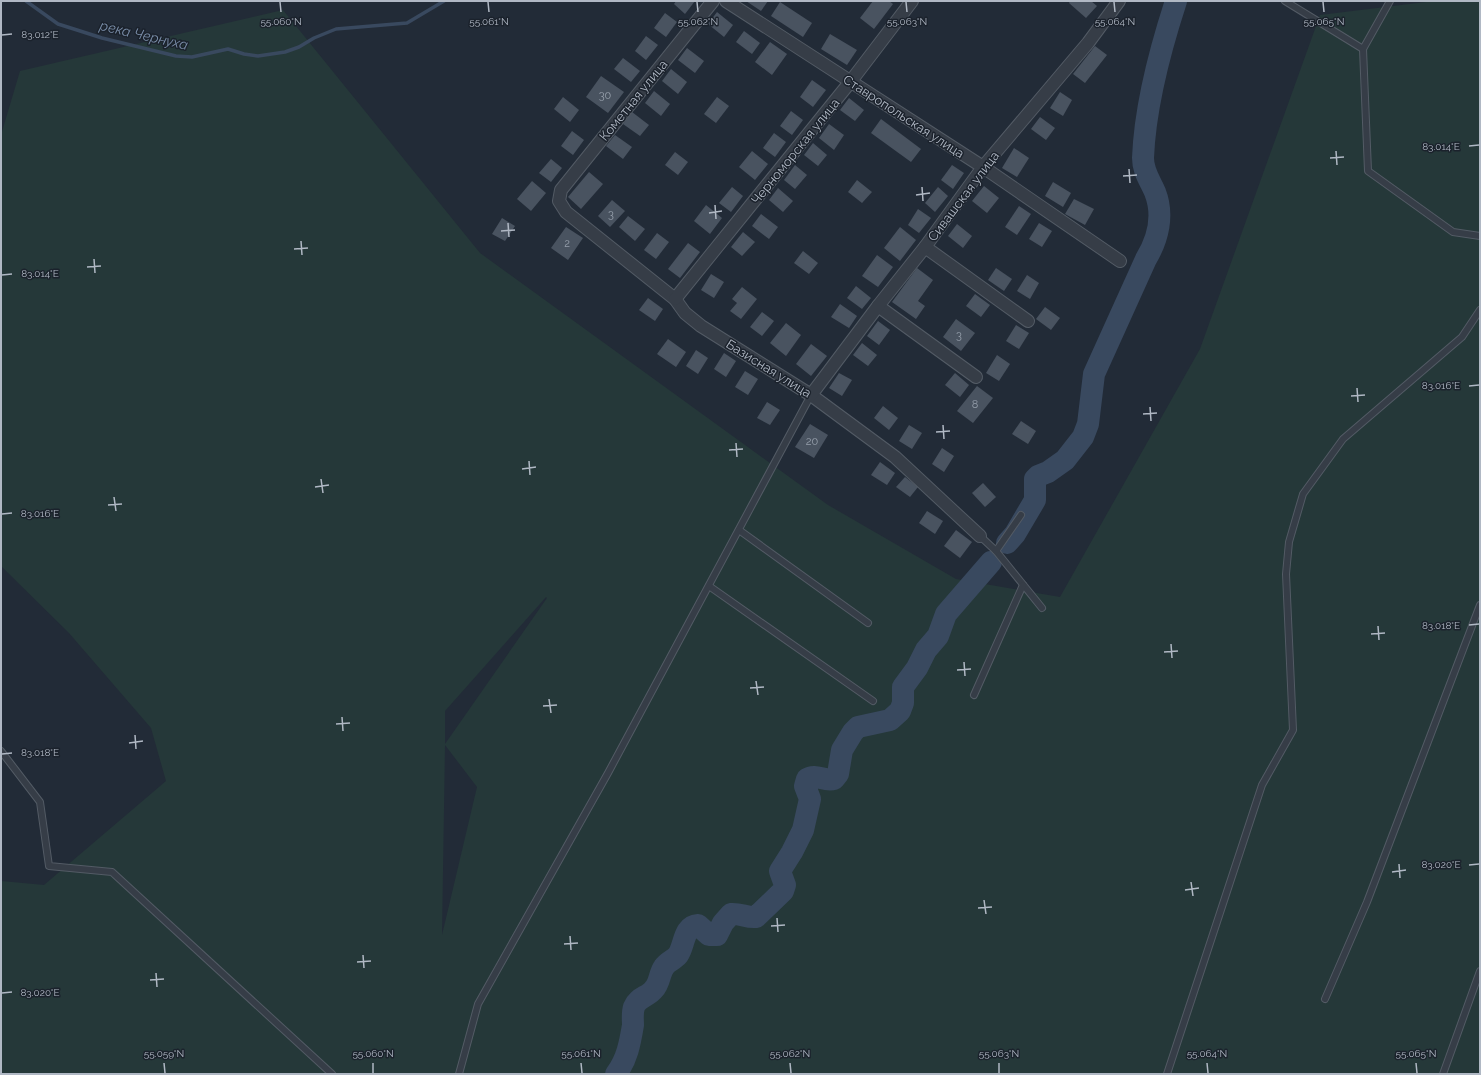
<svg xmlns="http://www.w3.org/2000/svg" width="1481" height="1075" viewBox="0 0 1481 1075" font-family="Raleway,sans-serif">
	<rect width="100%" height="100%" fill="#222b37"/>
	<path fill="#253839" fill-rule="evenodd" d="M1434,1H1480V1074H1V881L44,885L166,781L151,728L69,633L1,566V135L20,71L283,10L480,253L828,505L956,579L1060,597L1200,349L1320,15ZM546,597L547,598L445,744V711ZM445,745L477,787L442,935Z"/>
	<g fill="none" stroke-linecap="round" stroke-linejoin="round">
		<polyline stroke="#39495f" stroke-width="3.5" points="26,1 58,24 77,30 102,38 176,56 192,57 228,49 244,54 258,56 285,52 299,47 314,38 336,29 407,23 444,1"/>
		<g stroke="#39495f" stroke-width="22">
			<path d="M1007,543L1015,534L1035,500V479L1038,476L1048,472L1065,460L1083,437L1088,424L1094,374L1146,259C1158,239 1164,215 1155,192C1150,180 1143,172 1143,158C1145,106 1160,50 1176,1"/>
			<path d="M616,1074C627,1060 630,1043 633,1025C633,1020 632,1013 634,1007C638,997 648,997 654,989C660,983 659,974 664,967C667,962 674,960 678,955C685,945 683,926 698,925L709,935H717L723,923L731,914C740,913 747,918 756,917L783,891L785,885L781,874L780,871L792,852L803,830L810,799L805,786L807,779C816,773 824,782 834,779L838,774L842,750L853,732L858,727L890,720L900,711L903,703V687L917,668L926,650L938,636L946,614L991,562"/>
		</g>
	</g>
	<g fill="#495360">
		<polygon points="676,1 695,1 685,14 674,4"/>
		<polygon points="746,1 768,1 761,11"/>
		<polygon points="873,1 889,1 893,4 874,29 860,18"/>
		<polygon points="1070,1 1091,1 1097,6 1086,18 1069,3"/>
		<polygon points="780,2 812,23 803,37 771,16"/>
		<polygon points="717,12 733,25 724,37 708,24"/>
		<polygon points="665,13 677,22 666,37 654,28"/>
		<polygon points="744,31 760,43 752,54 736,42"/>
		<polygon points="830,34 857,50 847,65 821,49"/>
		<polygon points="646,36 658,45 646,60 635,51"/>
		<polygon points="770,42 787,54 772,75 755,62"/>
		<polygon points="1095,46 1107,55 1085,83 1073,74"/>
		<polygon points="687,48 704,61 695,73 678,60"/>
		<polygon points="623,58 640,71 631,82 614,69"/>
		<polygon points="671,69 687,82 678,94 662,81"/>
		<polygon points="601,76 624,92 608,113 586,97"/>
		<polygon points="812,80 826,90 813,107 800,97"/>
		<polygon points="654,91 670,104 661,116 645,103"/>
		<polygon points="1060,92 1072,100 1063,116 1050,108"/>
		<polygon points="563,97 579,110 570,122 554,109"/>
		<polygon points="717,97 729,106 716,123 704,114"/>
		<polygon points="849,98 864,110 855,121 840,110"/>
		<polygon points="791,111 803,120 792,135 780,126"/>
		<polygon points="632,112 649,125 640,136 623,124"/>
		<polygon points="1040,117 1055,128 1046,140 1031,129"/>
		<polygon points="881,119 921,149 911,162 871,133"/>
		<polygon points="829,124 844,135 834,150 819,138"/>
		<polygon points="572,131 584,140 573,155 561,146"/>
		<polygon points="774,133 786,142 775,157 763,148"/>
		<polygon points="615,135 632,147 623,159 606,146"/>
		<polygon points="813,143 827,155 818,166 804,155"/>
		<polygon points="1014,148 1029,158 1017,177 1002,168"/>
		<polygon points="752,151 768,164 755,180 739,167"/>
		<polygon points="675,152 688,162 678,175 665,165"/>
		<polygon points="551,159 562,168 551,182 539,173"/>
		<polygon points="795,165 807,175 795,189 784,180"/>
		<polygon points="952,165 964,173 953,189 941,180"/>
		<polygon points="589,172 603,184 581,209 568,197"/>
		<polygon points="857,180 872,192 862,203 848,192"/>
		<polygon points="532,181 546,193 531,211 517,199"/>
		<polygon points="1053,182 1071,193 1063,207 1045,196"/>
		<polygon points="984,186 999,198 987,213 972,201"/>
		<polygon points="732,187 743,196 731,212 719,203"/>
		<polygon points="938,187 948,196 935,212 925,203"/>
		<polygon points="778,188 793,201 783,212 769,200"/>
		<polygon points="1074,199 1094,209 1085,225 1065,214"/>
		<polygon points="612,200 625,211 610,227 598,216"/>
		<polygon points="706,205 722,218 710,234 694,221"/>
		<polygon points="1019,206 1031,214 1017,235 1005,227"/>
		<polygon points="918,209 931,218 919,233 908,225"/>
		<polygon points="761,214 778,227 769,239 752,226"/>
		<polygon points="628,216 645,229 635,241 619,227"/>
		<polygon points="502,218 515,226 505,241 492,234"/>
		<polygon points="1039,223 1052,231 1042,247 1029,239"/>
		<polygon points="957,224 972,236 963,248 948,236"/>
		<polygon points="566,227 583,238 568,260 551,248"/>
		<polygon points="900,227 916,240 900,261 884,248"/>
		<polygon points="743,232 755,242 742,256 731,247"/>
		<polygon points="657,233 669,242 656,259 644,250"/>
		<polygon points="688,243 700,252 680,278 668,269"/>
		<polygon points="803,251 818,263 809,274 794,263"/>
		<polygon points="877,255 893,267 878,287 862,276"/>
		<polygon points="917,268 933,280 918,301 925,306 916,319 892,302"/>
		<polygon points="996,268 1012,279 1004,291 988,280"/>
		<polygon points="711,274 724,282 714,298 701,290"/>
		<polygon points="1027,275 1039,283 1030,299 1017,291"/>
		<polygon points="856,286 871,298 862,309 847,298"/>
		<polygon points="742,287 757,299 741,319 730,311 737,303 732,299"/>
		<polygon points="975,294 990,305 981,317 966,306"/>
		<polygon points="648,298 663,309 655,321 639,310"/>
		<polygon points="840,304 857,316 849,328 831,317"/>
		<polygon points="1045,307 1060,318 1051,330 1036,319"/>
		<polygon points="762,312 774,321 762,336 750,327"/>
		<polygon points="956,319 975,333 961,351 943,337"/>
		<polygon points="878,321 890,330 879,345 867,336"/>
		<polygon points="786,323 801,335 786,356 770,343"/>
		<polygon points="1016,325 1029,333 1019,349 1006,341"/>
		<polygon points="668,339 686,352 676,367 657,354"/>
		<polygon points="862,343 877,355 868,366 853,355"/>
		<polygon points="811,344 827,356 811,376 796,364"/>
		<polygon points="696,350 708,358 698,374 686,366"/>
		<polygon points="724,353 736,361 726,377 714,369"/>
		<polygon points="997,355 1010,364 999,381 986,373"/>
		<polygon points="745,371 758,379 748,395 735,387"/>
		<polygon points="839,373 852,380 842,396 829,388"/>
		<polygon points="955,373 969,385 960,397 945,385"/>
		<polygon points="977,386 993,398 973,423 957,411"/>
		<polygon points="767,402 780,410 770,425 757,418"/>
		<polygon points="883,406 898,418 889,430 874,418"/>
		<polygon points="1021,421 1036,431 1028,444 1012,434"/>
		<polygon points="810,424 828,435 814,458 795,447"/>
		<polygon points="909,425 922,433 912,449 899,441"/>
		<polygon points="942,448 954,456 944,472 932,464"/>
		<polygon points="880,462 895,473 887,485 871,475"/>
		<polygon points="905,477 918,487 910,497 896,487"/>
		<polygon points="983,483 996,497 985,507 972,493"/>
		<polygon points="927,511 943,521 935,534 919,523"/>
		<polygon points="956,530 972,542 960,558 944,546"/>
	</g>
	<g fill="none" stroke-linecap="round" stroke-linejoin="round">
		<defs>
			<g id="service">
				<polyline points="1285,1 1363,49"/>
				<polyline points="1390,1 1363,49 1368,171 1453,232 1480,236"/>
				<polyline points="739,530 868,623"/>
				<polyline points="980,536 996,551 1042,608"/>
				<polyline points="996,551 1021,515"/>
				<polyline points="709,586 873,701"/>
				<polyline points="974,695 1023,585"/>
				<polyline points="1,751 40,802 49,866 112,872 332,1074"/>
				<polyline points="1325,999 1367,902 1480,605"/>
				<polyline points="459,1074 478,1004 608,773 811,395"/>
				<polyline points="1167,1074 1262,785 1293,730 1286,574 1289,542 1303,494 1343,439 1462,337 1480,310"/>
				<polyline points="1443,1074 1480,971"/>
			</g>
			<g id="minor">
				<polyline points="713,1 561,190 559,201 566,212 675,299 685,313 701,326 811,395 895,457 980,536"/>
				<polyline points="726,1 983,167 1120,261"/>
				<polyline points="925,247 1028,321"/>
				<polyline points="675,299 851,81 912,1"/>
				<polyline points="878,306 976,377"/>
				<polyline points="811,395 878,306 925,247 983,167 1088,43 1119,1"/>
			</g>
		</defs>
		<use href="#service" stroke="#535b65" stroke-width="8"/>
		<use href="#minor" stroke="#535b65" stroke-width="14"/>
		<use href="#service" stroke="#363d47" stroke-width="6"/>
		<use href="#minor" stroke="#363d47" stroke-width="12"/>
	</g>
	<path fill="none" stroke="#b0b8c4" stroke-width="1.5" d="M280,2L281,12M488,2L489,12M697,2L698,12M906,2L907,12M1114,2L1115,12M1323,2L1324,12M2,35L12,34M1469,146L1479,145M1336,151L1337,165M1330,158L1344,157M1129,169L1130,183M1123,176L1137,175M922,187L923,201M916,195L930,193M715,205L716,219M709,213L722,211M508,223L509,237M501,231L515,230M301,241L302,255M294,249L308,248M94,259L95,273M87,267L101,266M2,275L12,274M1469,386L1479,385M1357,388L1358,402M1351,396L1365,395M1150,407L1151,421M1143,414L1157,413M943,425L944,439M936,432L950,431M736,443L737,457M729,450L743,449M529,461L530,475M522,469L536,467M321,479L323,493M315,487L329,485M114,497L116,511M108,505L122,504M2,514L12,513M1469,625L1479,624M1378,626L1379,640M1371,634L1385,633M1171,644L1172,658M1164,652L1178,651M964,662L965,676M957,670L971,669M756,681L758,695M750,688L764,687M549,699L551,713M543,706L557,705M342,717L343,731M336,724L350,723M135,735L136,749M129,743L143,741M2,754L12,753M1399,864L1400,878M1469,865L1479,864M1392,872L1406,870M1191,882L1193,896M1185,890L1199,888M984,900L986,914M978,908L992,907M777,918L778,932M771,926L785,925M570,936L571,950M564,944L578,943M363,955L364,968M357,962L371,961M156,973L157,987M150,980L164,979M2,993L12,992M164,1063L165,1073M373,1063V1073M581,1063L582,1073M790,1063L791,1073M999,1063V1073M1207,1063L1208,1073M1416,1063L1417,1073"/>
	<g text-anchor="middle" stroke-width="3" stroke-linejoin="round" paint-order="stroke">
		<g font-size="11" fill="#969fab">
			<text x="605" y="99">30</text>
			<text x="611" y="218">3</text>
			<text x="567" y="247">2</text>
			<text x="959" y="339">3</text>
			<text x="975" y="408">8</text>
			<text x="812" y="445">20</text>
		</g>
		<g font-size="13" fill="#b0b8c4" stroke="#1b222c">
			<text transform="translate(633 100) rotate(-51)" y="5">Кометная улица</text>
			<text transform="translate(904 116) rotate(33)" y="5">Ставропольская улица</text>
			<text transform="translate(795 151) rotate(-51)" y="5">Черноморская улица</text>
			<text transform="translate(963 196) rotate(-53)" y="5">Сивашская улица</text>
			<text transform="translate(769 368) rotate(32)" y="5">Базисная улица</text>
		</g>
		<g font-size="14" font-style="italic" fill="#7b8faa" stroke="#1b222c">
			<text transform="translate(144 35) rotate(13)" y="5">река Чернуха</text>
		</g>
	</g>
	<g font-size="10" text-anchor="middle" fill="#b0b8c4" stroke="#1b222c" stroke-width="3" stroke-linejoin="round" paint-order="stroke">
		<text x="281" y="25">55.060°N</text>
		<text x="489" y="25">55.061°N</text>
		<text x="698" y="25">55.062°N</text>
		<text x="907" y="25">55.063°N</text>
		<text x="1115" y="25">55.064°N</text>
		<text x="1324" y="25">55.065°N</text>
		<text x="40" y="38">83.012°E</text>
		<text x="1441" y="150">83.014°E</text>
		<text x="40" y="277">83.014°E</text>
		<text x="1441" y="389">83.016°E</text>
		<text x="40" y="517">83.016°E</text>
		<text x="1441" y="629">83.018°E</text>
		<text x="40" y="756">83.018°E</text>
		<text x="1441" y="868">83.020°E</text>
		<text x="40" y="996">83.020°E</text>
		<text x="164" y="1057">55.059°N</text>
		<text x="373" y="1057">55.060°N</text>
		<text x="581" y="1057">55.061°N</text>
		<text x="790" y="1057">55.062°N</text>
		<text x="999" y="1057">55.063°N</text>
		<text x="1207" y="1057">55.064°N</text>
		<text x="1416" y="1057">55.065°N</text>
	</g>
	<rect width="1481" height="1075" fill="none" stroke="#b0b8c4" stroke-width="4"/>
</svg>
